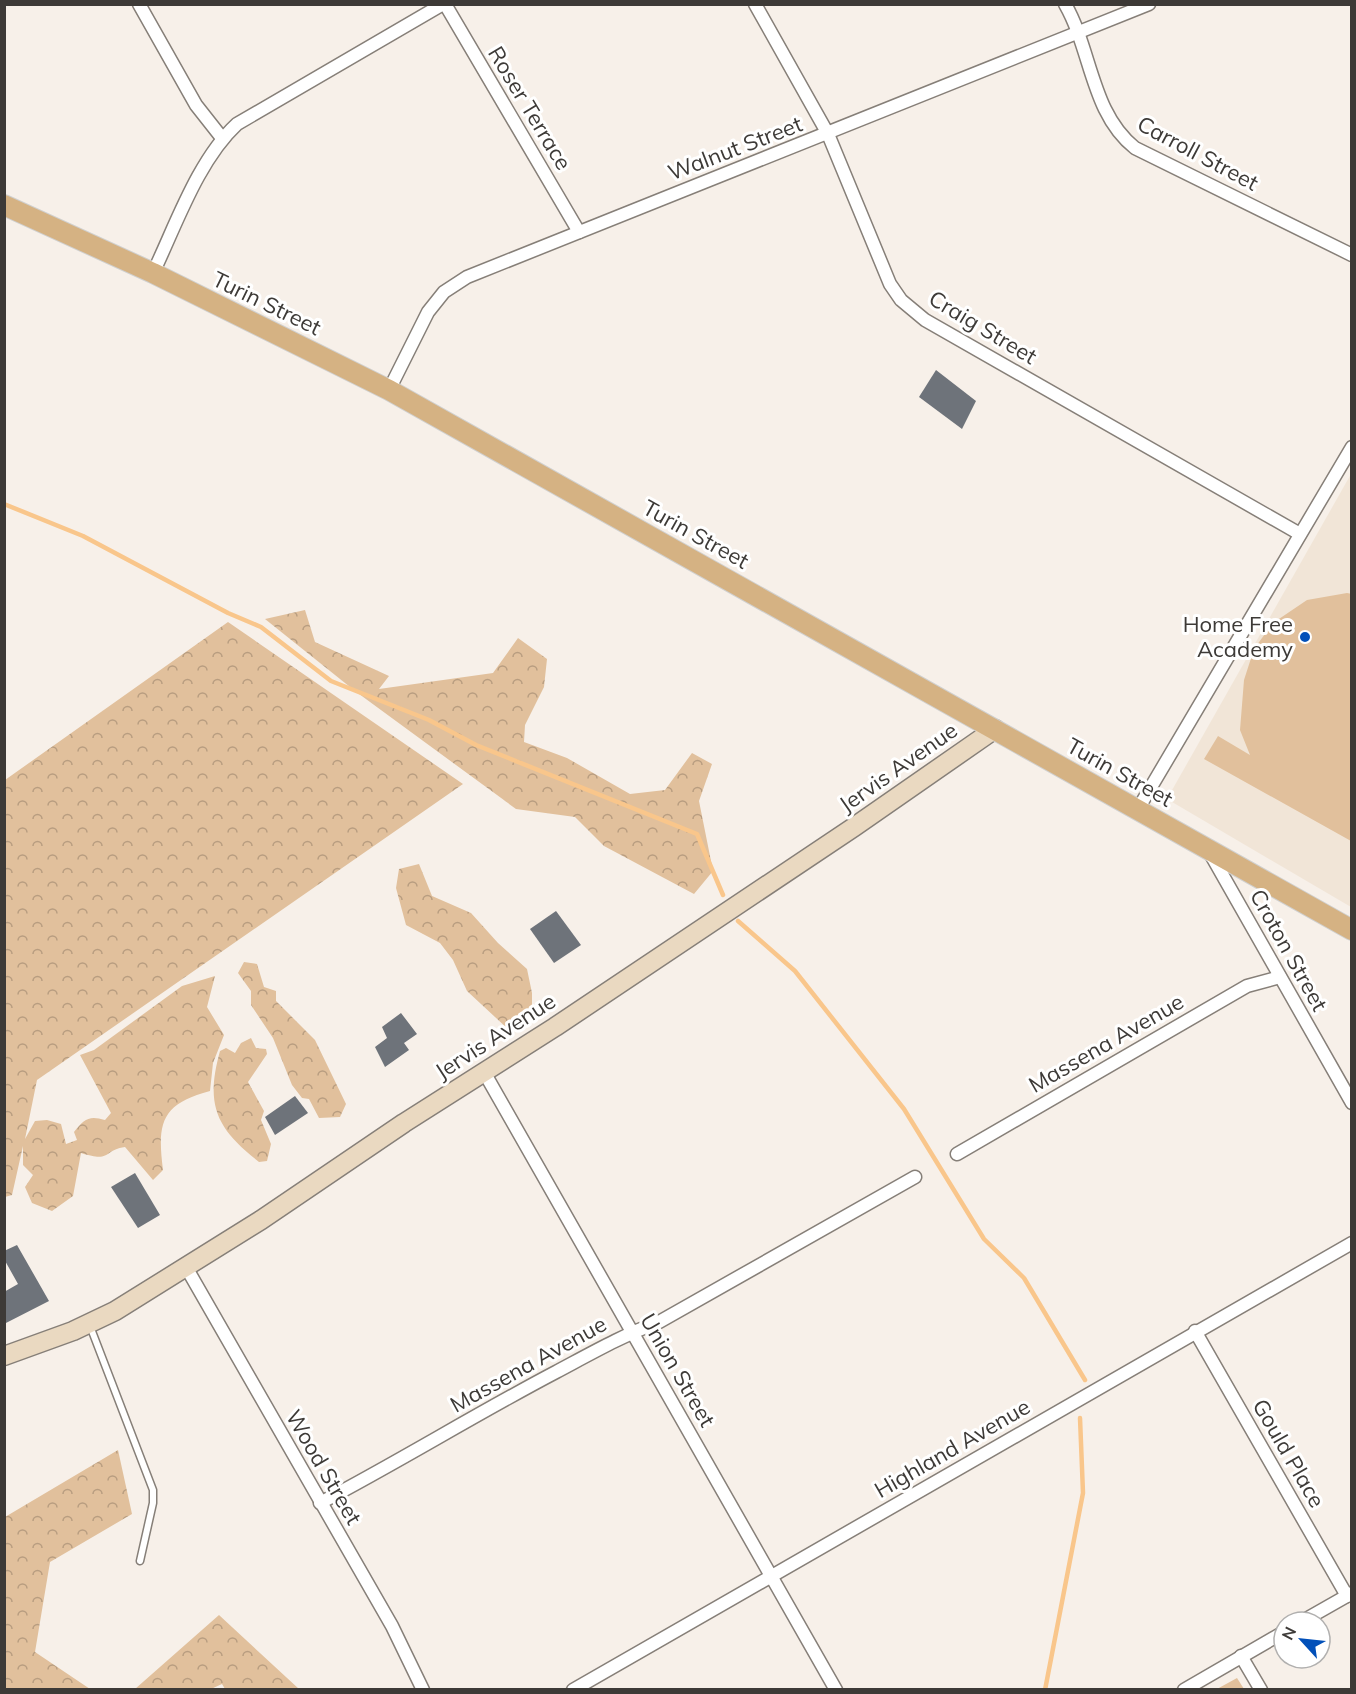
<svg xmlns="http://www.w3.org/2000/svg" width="1356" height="1694" viewBox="0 0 1356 1694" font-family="Mulish,sans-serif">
	<defs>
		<pattern id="forest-crowns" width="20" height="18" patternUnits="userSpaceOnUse" patternTransform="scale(1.5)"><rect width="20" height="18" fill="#e1c09c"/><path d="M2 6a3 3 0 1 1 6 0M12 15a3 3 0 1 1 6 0" fill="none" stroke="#b89d80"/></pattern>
	</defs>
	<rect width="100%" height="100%" fill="#f7f0e9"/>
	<polygon fill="#f1e5d7" points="1351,474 1351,907 1167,799"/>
	<g fill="url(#forest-crowns)">
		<polygon points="305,610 315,642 389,676 379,689 493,673 518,638 547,659 544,687 525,725 524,742 567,758 630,794 665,790 692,753 712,764 699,801 713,871 694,894 604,846 575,817 516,809 355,691 265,619"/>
		<path d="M228,622L463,784L37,1080L25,1139L35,1121L47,1120L61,1124L66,1144L77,1140L74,1132C84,1119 89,1115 105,1120L111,1113L80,1055L94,1050L182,986L215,976L207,1007L224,1035L213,1063L210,1091C161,1104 157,1123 163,1170L153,1180L125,1147C103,1150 112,1163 81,1153L73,1196L52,1211L32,1203L25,1187L33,1175L23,1165V1146L12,1195L5,1197V780Z"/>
		<polygon points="419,864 432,896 471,913 498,943 527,969 532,993 532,1017 509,1030 467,991 453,960 440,943 406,925 396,888 399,869"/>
		<polygon points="244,962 257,964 264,987 276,991 276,1001 315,1040 346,1104 340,1117 319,1118 309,1099 302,1098 292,1085 273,1038 251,1005 251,991 238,973"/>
		<path d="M251,1038L256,1048L266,1049L267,1054L248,1082L264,1111L261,1120L271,1144L267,1161L259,1162C216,1128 205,1105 220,1051L226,1048L235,1053L241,1043Z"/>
		<polygon points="118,1450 132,1514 50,1562 35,1652 90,1689 5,1689 5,1517"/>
		<polygon points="219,1615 299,1689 225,1689 222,1684 211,1689 135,1689"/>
	</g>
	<g fill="#e1c09c">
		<polygon points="1347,593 1352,594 1351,841 1204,759 1218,736 1250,755 1240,730 1244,680 1254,649 1273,623 1307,600"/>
		<polygon points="1237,1678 1244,1689 1217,1689"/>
	</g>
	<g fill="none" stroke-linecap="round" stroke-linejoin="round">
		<g stroke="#f9c68b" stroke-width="4.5">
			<polyline points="4,504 83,536 228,613 261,627 331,681 429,720 476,745 697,834 723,895"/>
			<polyline points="738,921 795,971 904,1109 984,1239 1024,1278 1085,1380"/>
			<polyline points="1045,1690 1083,1493 1080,1418"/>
		</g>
	</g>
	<g fill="#6e737a">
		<polygon points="936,370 976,401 962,429 919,397"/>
		<polygon points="556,911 581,945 554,963 530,929"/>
		<polygon points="401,1013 417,1034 404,1043 409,1050 385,1067 375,1047 387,1038 382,1027"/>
		<polygon points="295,1096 308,1113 275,1135 265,1117"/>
		<polygon points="135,1173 160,1215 138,1228 111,1187"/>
		<polygon points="17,1245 49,1301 4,1324 4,1292 18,1284 4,1259 4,1251"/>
	</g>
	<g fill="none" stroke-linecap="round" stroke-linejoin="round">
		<defs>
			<polyline id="lane" points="90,1326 153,1490 153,1503 140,1561"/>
			<g id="street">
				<polyline points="139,4 196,105 222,138"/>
				<polyline points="445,4 579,232"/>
				<polyline points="755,4 828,134 890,284 901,300 925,320 1300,534"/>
				<path d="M1065,4C1092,51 1091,113 1135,148L1352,255"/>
				<path d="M153,273C176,225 198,160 237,124L443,4"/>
				<polyline points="389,390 428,312 444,292 467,277 1149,4"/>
				<polyline points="1138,809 1352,447"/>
				<polyline points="1210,853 1352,1103"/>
				<polyline points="484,1072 836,1690"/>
				<polyline points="957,1154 1247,986 1280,977"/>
				<polyline points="186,1267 392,1626 423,1690"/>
				<polyline points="1195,1331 1347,1596"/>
				<path d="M320,1503C400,1461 476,1414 556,1372C590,1354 623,1335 659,1322L915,1177"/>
				<polyline points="1301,1622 1352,1593"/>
				<polyline points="1241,1656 1261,1690"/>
				<polyline points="573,1690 1352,1243"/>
				<polyline points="1184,1690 1284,1632"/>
			</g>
			<polyline id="secondary" points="4,1356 73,1331 115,1311 261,1220 404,1123 555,1027 854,827 995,729"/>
			<polyline id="primary" points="4,205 153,273 389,390 1352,930"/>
		</defs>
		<use href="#lane" stroke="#867f78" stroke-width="9"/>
		<use href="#street" stroke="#867f78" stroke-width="15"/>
		<use href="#secondary" stroke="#867f78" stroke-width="21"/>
		<use href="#primary" stroke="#d0d0cf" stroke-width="22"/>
		<use href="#lane" stroke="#fff" stroke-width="6"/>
		<use href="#street" stroke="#fff" stroke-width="12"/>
		<use href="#secondary" stroke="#ead9c1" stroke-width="18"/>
		<use href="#primary" stroke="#d5b283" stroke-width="20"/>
	</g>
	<circle fill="#0250b9" stroke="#fff" stroke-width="2" cx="1305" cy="637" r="6"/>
	<g text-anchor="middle" stroke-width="6" stroke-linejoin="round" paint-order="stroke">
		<g font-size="22" fill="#3d3a37" stroke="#fff">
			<text transform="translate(530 108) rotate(59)" y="8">Roser Terrace</text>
			<text transform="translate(735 148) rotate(-21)" y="8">Walnut Street</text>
			<text transform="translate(1198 153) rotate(28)" y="8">Carroll Street</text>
			<text transform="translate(267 303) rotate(26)" y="8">Turin Street</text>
			<text transform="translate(983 327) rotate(31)" y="8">Craig Street</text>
			<text transform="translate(696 534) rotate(29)" y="8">Turin Street</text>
			<text transform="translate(898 767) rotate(-35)" y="8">Jervis Avenue</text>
			<text transform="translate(1120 772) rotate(29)" y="8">Turin Street</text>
			<text transform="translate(1289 950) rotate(61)" y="8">Croton Street</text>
			<text transform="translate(495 1036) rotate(-33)" y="8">Jervis Avenue</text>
			<text transform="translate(1106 1043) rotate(-30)" y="8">Massena Avenue</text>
			<text transform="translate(528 1364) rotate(-29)" y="8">Massena Avenue</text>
			<text transform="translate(678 1370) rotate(60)" y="8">Union Street</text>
			<text transform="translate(952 1448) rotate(-30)" y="8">Highland Avenue</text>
			<text transform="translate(1289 1453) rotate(60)" y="8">Gould Place</text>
			<text transform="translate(324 1467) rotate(60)" y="8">Wood Street</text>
		</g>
		<g font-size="22" fill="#3d3a37" stroke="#fff" text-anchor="end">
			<text x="1293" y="632">Home Free<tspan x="1293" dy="25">Academy</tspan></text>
		</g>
	</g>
	<rect width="1356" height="1694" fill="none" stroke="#3d3a37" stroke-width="12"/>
	<g transform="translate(1302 1640) rotate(297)"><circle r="28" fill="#ffffff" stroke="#b1b0af" stroke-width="1.5"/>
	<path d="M0-4.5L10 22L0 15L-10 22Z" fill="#0250b9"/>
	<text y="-9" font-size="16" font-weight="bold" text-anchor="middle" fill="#3d3a37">N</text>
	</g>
</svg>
